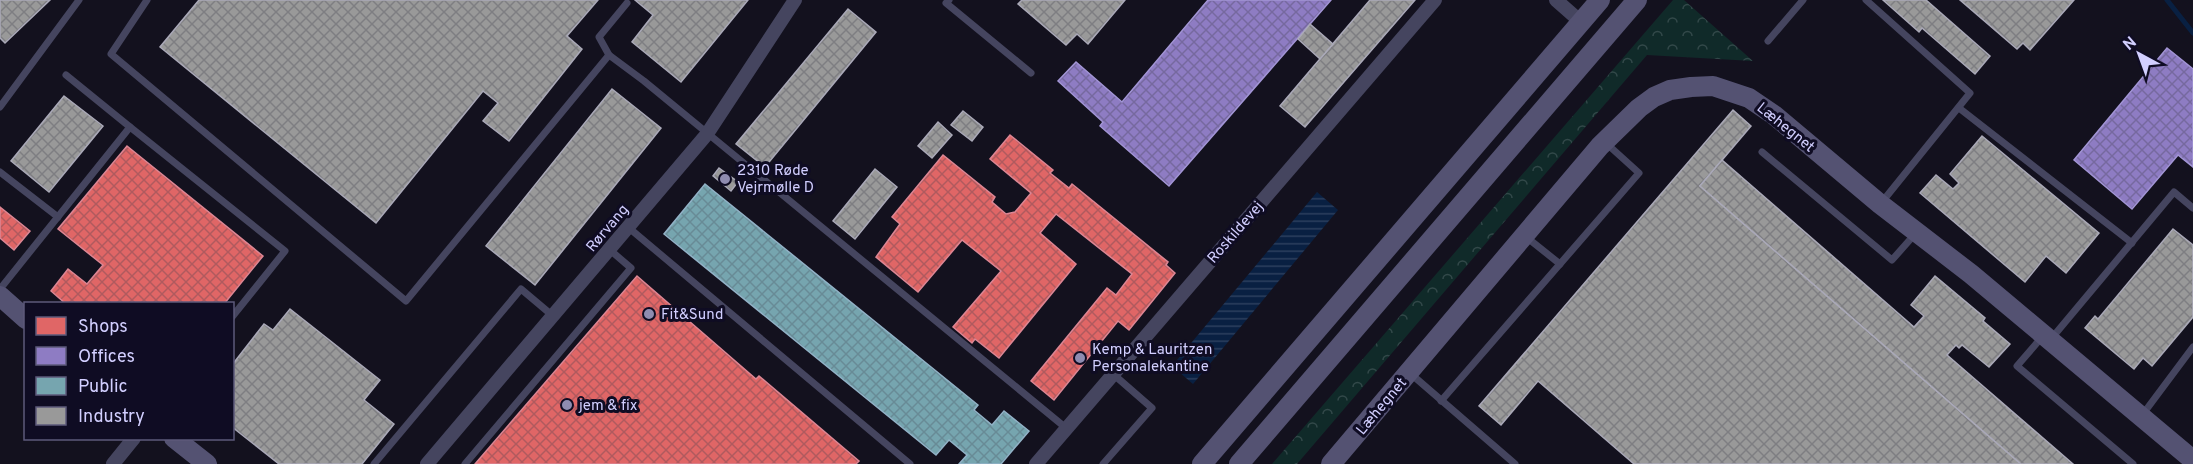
<svg xmlns="http://www.w3.org/2000/svg" width="2193" height="464" viewBox="0 0 2193 464" font-family="Overpass,sans-serif">
	<defs>
		<pattern id="forest-crowns" width="20" height="18" patternUnits="userSpaceOnUse" patternTransform="scale(1.5)"><rect width="20" height="18" fill="#102a29"/><path d="M2 6a3 3 0 1 1 6 0M12 15a3 3 0 1 1 6 0" fill="none" stroke="#324849"/></pattern>
		<pattern id="water-rules" width="6" height="5" patternUnits="userSpaceOnUse" patternTransform="scale(1.5)"><rect width="6" height="5" fill="#092042"/><path d="M0 2.5h6" fill="none" stroke="#2c3f5e"/></pattern>
		<pattern id="shops-cross-hatch" width="8" height="8" patternUnits="userSpaceOnUse" patternTransform="scale(1.5)"><rect width="8" height="8" fill="#e06666"/><path d="M0 0l8 8M0 8l8-8" fill="none" stroke="#b05a5e"/></pattern>
		<pattern id="offices-cross-hatch" width="8" height="8" patternUnits="userSpaceOnUse" patternTransform="scale(1.5)"><rect width="8" height="8" fill="#8e7cc3"/><path d="M0 0l8 8M0 8l8-8" fill="none" stroke="#76699f"/></pattern>
		<pattern id="public-cross-hatch" width="8" height="8" patternUnits="userSpaceOnUse" patternTransform="scale(1.5)"><rect width="8" height="8" fill="#76a5af"/><path d="M0 0l8 8M0 8l8-8" fill="none" stroke="#688b96"/></pattern>
		<pattern id="industry-cross-hatch" width="8" height="8" patternUnits="userSpaceOnUse" patternTransform="scale(1.5)"><rect width="8" height="8" fill="#999"/><path d="M0 0l8 8M0 8l8-8" fill="none" stroke="#7e7e82"/></pattern>
	</defs>
	<rect width="100%" height="100%" fill="#13111e"/>
	<polygon fill="url(#forest-crowns)" points="1673,0 1684,0 1753,61 1647,55 1297,464 1272,464"/>
	<polygon fill="url(#water-rules)" points="1317,192 1338,210 1193,384 1172,366"/>
	<g fill="url(#shops-cross-hatch)" stroke="#dc8694" stroke-width="1.5">
		<polygon points="1010,135 1053,170 1050,173 1069,188 1072,184 1168,262 1166,265 1175,273 1129,330 1118,321 1054,400 1031,381 1107,288 1116,295 1132,274 1056,214 1040,233 1076,264 999,358 975,339 972,343 953,327 1001,271 962,240 918,292 876,257 900,224 892,217 943,155 995,197 992,202 1006,214 1015,212 1031,193 990,159"/>
		<polygon points="127,146 263,256 224,304 66,304 51,291 68,269 87,284 103,265 58,229"/>
		<polygon points="0,207 30,231 14,250 0,238"/>
		<polygon points="637,276 756,379 759,376 859,461 856,464 475,464"/>
	</g>
	<g fill="url(#offices-cross-hatch)" stroke="#a295d5" stroke-width="1.5">
		<polygon points="1208,0 1331,0 1169,186 1100,126 1103,122 1058,81 1076,62 1122,102"/>
		<polygon points="2167,48 2193,69 2193,167 2178,155 2132,209 2074,160"/>
	</g>
	<polygon fill="url(#public-cross-hatch)" stroke="#92b2c7" stroke-width="1.5" points="705,184 978,405 974,410 992,425 1004,411 1029,431 1001,464 959,464 967,455 949,440 936,455 664,234"/>
	<g fill="url(#industry-cross-hatch)" stroke="#aaa9b8" stroke-width="1.5">
		<polygon points="0,0 50,0 5,43 0,38"/>
		<polygon points="199,0 598,0 567,36 582,49 509,141 483,121 498,103 483,91 376,223 160,47"/>
		<polygon points="635,0 748,0 681,82 632,42 653,15"/>
		<polygon points="1022,0 1125,0 1088,44 1077,34 1066,45 1018,4"/>
		<polygon points="1370,0 1415,0 1305,127 1280,106"/>
		<polygon points="1883,0 1926,0 1990,56 1975,74 1922,28 1919,32"/>
		<polygon points="1960,0 2074,0 2030,50 2023,43 2017,49"/>
		<polygon points="848,9 876,32 765,167 736,144"/>
		<polygon points="1310,24 1333,44 1320,59 1298,39"/>
		<polygon points="612,89 661,128 535,285 486,246"/>
		<polygon points="64,96 103,126 49,192 11,161"/>
		<polygon points="1733,110 1751,126 1700,186 2021,464 1634,464 1538,381 1501,425 1479,406"/>
		<polygon points="963,111 983,127 972,141 951,125"/>
		<polygon points="938,122 952,135 932,158 918,146"/>
		<polygon points="1982,136 2099,233 2066,273 2046,256 2025,282 1920,193 1936,175 1953,189 1959,183 1950,174"/>
		<polygon points="1722,160 1914,327 1924,316 1911,305 1935,276 1985,318 1983,321 2010,344 1989,367 1962,345 1959,348 1956,345 1947,355 2073,464 2021,464 1700,186"/>
		<polygon points="719,168 738,182 731,191 713,176"/>
		<polygon points="875,169 897,187 855,239 833,221"/>
		<polygon points="2173,229 2193,245 2193,317 2152,366 2143,358 2134,369 2085,328 2095,316 2098,319"/>
		<polygon points="290,309 380,380 364,400 394,424 362,464 279,464 232,427 232,365 264,324 273,330"/>
	</g>
	<g fill="none" stroke-linecap="round" stroke-linejoin="round">
		<polyline stroke="#092042" stroke-width="5" points="2167,0 2193,33"/>
		<g stroke="#45455f" stroke-width="7">
			<polyline points="147,0 111,54 406,301 609,55"/>
			<polyline points="949,0 946,3 1031,73"/>
			<polyline points="1866,0 1970,93 1882,202"/>
			<polyline points="627,3 599,37 609,55 644,81 1066,428"/>
			<polyline points="1768,41 1803,0"/>
			<polyline points="0,107 79,0"/>
			<polyline points="1959,108 2132,243"/>
			<polyline points="130,127 285,251 232,317"/>
			<polyline points="1762,152 1892,260 1915,234"/>
			<polyline points="0,172 58,217"/>
			<polyline points="629,228 910,464"/>
			<polyline points="1525,236 1560,264"/>
			<polyline points="0,289 130,127 66,75"/>
			<polyline points="2042,337 2017,366 2133,464"/>
			<polyline points="2051,339 2174,192 2193,208"/>
			<polyline points="1411,374 1515,464"/>
			<polyline points="1441,401 1639,173 1607,144"/>
			<polyline points="2143,414 2193,347"/>
			<polyline points="374,464 521,289 553,316"/>
			<polyline points="465,464 631,268 610,250"/>
			<polyline points="1103,464 1152,408 1113,374"/>
		</g>
		<g stroke="#45455f" stroke-width="14">
			<polyline points="1556,0 1581,22"/>
			<polyline points="113,464 134,438"/>
			<polyline points="427,464 707,134 795,0"/>
			<polyline points="1036,464 1435,0"/>
		</g>
		<g stroke="#545272" stroke-width="20">
			<polyline points="0,296 26,319"/>
			<polyline points="174,438 207,464"/>
			<polyline points="1202,464 1600,0"/>
			<polyline points="1239,464 1637,0"/>
			<polyline points="1331,464 1600,146 1639,108 1654,97 1670,90 1691,87 1713,86 1749,98 1774,115 1880,204 1971,274 2193,460"/>
		</g>
	</g>
	<g fill="#8f8cb0" stroke="#0f0c23" stroke-width="2">
		<circle cx="725" cy="179" r="6"/>
		<circle cx="649" cy="314" r="6"/>
		<circle cx="1080" cy="358" r="6"/>
		<circle cx="567" cy="405" r="6"/>
	</g>
	<g text-anchor="middle" stroke-width="6" stroke-linejoin="round" paint-order="stroke">
		<g font-size="15" fill="#d2cfff" stroke="#0f0c23">
			<text transform="translate(1786 127) rotate(39)" y="5">Læhegnet</text>
			<text transform="translate(607 228) rotate(-50)" y="5">Rørvang</text>
			<text transform="translate(1235 232) rotate(-49)" y="5">Roskildevej</text>
			<text transform="translate(1381 406) rotate(-50)" y="5">Læhegnet</text>
		</g>
		<g font-size="15" fill="#d2cfff" stroke="#0f0c23" text-anchor="start">
			<text x="737" y="175">2310 Røde<tspan x="737" dy="17">Vejrmølle D</tspan></text>
			<text x="661" y="319">Fit&amp;Sund</text>
			<text x="1092" y="354">Kemp &amp; Lauritzen<tspan x="1092" dy="17">Personalekantine</tspan></text>
			<text x="579" y="410">jem &amp; fix</text>
		</g>
	</g>
	<rect x="24" y="302" width="210" height="138" fill="#0f0c23" stroke="#5d5a7b" stroke-width="1.5"/>
	<rect x="36" y="317" width="30" height="18" fill="#e06666" stroke="#5d5a7b" stroke-width="1.5"/>
	<text x="78" y="332" font-size="18" fill="#d2cfff">Shops</text>
	<rect x="36" y="347" width="30" height="18" fill="#8e7cc3" stroke="#5d5a7b" stroke-width="1.5"/>
	<text x="78" y="362" font-size="18" fill="#d2cfff">Offices</text>
	<rect x="36" y="377" width="30" height="18" fill="#76a5af" stroke="#5d5a7b" stroke-width="1.5"/>
	<text x="78" y="392" font-size="18" fill="#d2cfff">Public</text>
	<rect x="36" y="407" width="30" height="18" fill="#999999" stroke="#5d5a7b" stroke-width="1.5"/>
	<text x="78" y="422" font-size="18" fill="#d2cfff">Industry</text>
	<g transform="translate(2139 54) rotate(319)" stroke="#0f0c23" stroke-width="4.5" paint-order="stroke">
	<path d="M0-4.5L10 22L0 15L-10 22Z" fill="#d2cfff"/>
	<text y="-9" font-size="16" font-weight="bold" text-anchor="middle" fill="#d2cfff">N</text>
	</g>
</svg>
